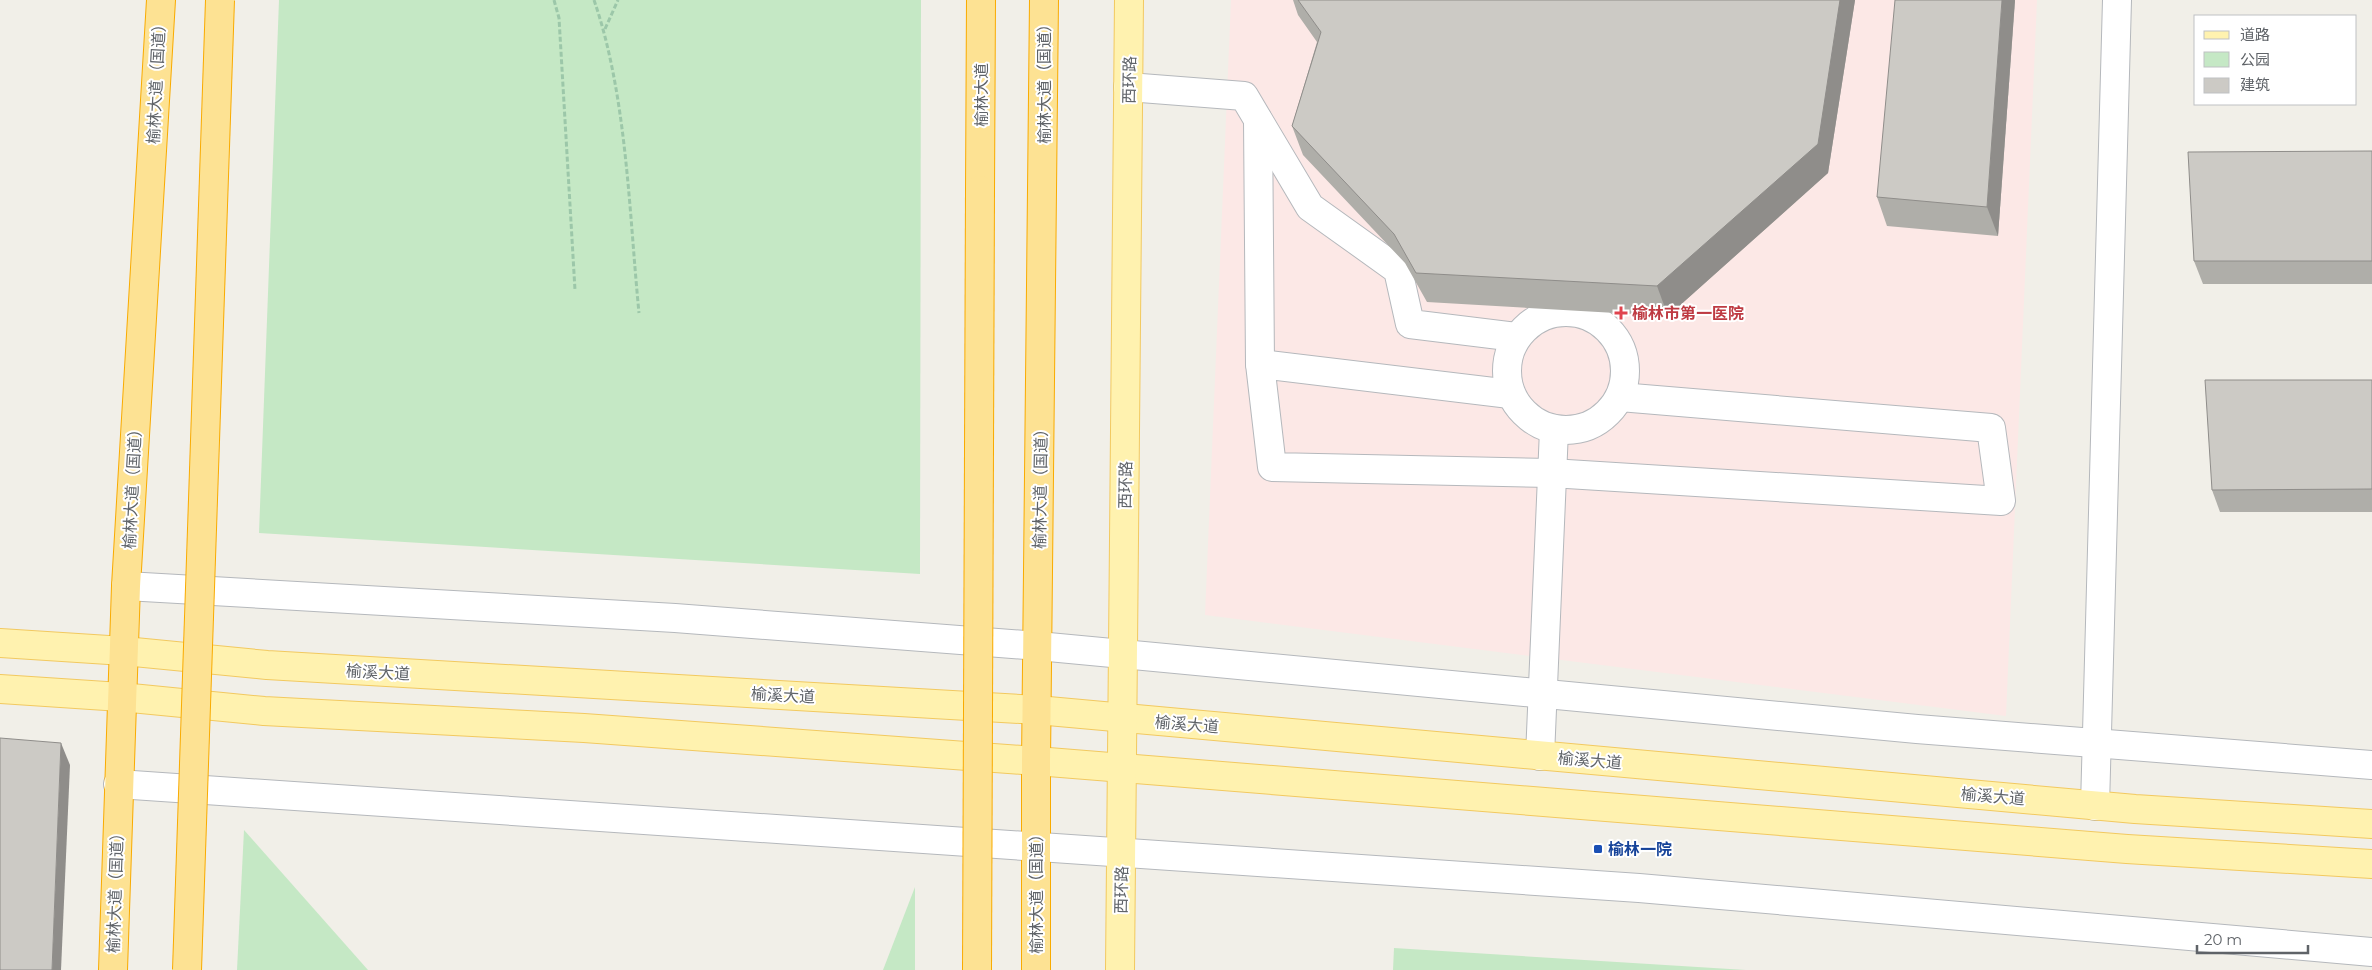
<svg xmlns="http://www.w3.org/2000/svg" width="2372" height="970" viewBox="0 0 2372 970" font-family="Montserrat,'Noto Sans SC',sans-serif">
	<rect width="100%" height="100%" fill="#f1efe8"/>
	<polygon fill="#fce8e6" points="1231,0 2037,0 2006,716 1205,615"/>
	<g fill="#c5e8c5">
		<polygon points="279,0 921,0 920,574 259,533"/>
		<polygon points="244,830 368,970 237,970"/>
		<polygon points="915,887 915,970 883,970"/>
		<polygon points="1394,948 1746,970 1393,970"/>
	</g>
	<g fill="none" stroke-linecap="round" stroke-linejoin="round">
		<defs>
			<g id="minor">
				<polyline points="1128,87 1244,96 1310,207 1398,270 1410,324 1516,337"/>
				<polyline points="1258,120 1260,364"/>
				<circle cx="1566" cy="371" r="59"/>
				<polyline points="1510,394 1260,364 1272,467 1551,473 2001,501 1991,428 1620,397"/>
				<polyline points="126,586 675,618 1038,646 1917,729 2372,765"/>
				<polyline points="1540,756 1554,430"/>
				<polyline points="118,784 1639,888 2372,952"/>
				<polyline points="2095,806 2117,0"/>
			</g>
			<g id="major">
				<polyline points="0,643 124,651 267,665 1037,710 2135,809 2372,824"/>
				<polyline points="0,689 121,697 264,711 584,728 1036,761 2127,849 2372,864"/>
				<polyline points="1120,970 1129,0"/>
			</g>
			<g id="highway">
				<polyline points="980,190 981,0"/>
				<polyline points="113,970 126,586 161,0"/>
				<polyline points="1036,970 1036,761 1044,0"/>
			</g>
		</defs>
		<use href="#minor" stroke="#b5b8bc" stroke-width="30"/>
		<use href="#major" stroke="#f2c960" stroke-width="30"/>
		<use href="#highway" stroke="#f9ab00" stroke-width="30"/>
		<g stroke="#9cc7a9" stroke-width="3" stroke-dasharray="5 2.5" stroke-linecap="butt">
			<polyline points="554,0 559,18 575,290"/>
			<path d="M594,0C627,96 629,212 639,313"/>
			<polyline points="605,29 618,0"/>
		</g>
		<use href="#minor" stroke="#fff" stroke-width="28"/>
		<use href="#major" stroke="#fff2af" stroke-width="28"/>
		<use href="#highway" stroke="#fde293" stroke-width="28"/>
		<defs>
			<g id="highway-bridge">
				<polyline points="187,970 220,0"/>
				<polyline points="977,970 980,190"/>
			</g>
		</defs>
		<use href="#highway-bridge" stroke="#f9ab00" stroke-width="30" stroke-linecap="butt"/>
		<use href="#highway-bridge" stroke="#fde293" stroke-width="28"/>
	</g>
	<g fill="#afaea9">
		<polygon points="1293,0 1855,0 1828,173 1668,316 1427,302 1405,263 1303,155 1292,126 1317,42 1298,15"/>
		<polygon points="2015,0 1998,236 1887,226 1877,197"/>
		<polygon points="2372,151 2372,284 2203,284 2194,261"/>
		<polygon points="2372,380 2372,512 2220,512 2212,490"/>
	</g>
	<g fill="#8f8d8a">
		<polygon points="1840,0 1855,0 1828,173 1668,316 1657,286"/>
		<polygon points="2002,0 2015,0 1998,236 1987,207"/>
		<polygon points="61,743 70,765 61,970 52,970"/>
	</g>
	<g fill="#cccac5" stroke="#8f8d8a">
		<polygon points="1298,0 1840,0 1818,144 1657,286 1416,273 1394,234 1292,126 1321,32"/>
		<polygon points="1895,0 2002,0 1987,207 1877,197"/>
		<polygon points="2372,151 2372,261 2194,261 2188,152"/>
		<polygon points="2205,380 2372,380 2372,489 2212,490"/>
		<polygon points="0,738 61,743 52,970 0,970"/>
	</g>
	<path fill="#e0444e" stroke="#fff" stroke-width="2" d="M1618.5 305.5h5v5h5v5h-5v5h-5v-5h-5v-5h5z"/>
	<rect fill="#1a4fb4" stroke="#fff" stroke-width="2" x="1593" y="844" width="10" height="10" rx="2.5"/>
	<g text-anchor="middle" stroke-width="4" stroke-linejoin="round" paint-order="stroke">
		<g font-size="16" fill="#5f6368" stroke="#fff">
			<text transform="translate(156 80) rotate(-87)" y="6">榆林大道（国道）</text>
			<text transform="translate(1044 80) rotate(-90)" y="6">榆林大道（国道）</text>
			<text transform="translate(1129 80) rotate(-89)" y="6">西环路</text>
			<text transform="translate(981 95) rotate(-90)" y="6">榆林大道</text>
			<text transform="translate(132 485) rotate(-87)" y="6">榆林大道（国道）</text>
			<text transform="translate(1040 485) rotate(-89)" y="6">榆林大道（国道）</text>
			<text transform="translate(1125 485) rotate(-89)" y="6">西环路</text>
			<text transform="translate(378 672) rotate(3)" y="6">榆溪大道</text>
			<text transform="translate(783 695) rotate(3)" y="6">榆溪大道</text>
			<text transform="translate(1187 724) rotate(5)" y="6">榆溪大道</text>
			<text transform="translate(1590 760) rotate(5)" y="6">榆溪大道</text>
			<text transform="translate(1993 796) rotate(5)" y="6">榆溪大道</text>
			<text transform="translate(115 889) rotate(-88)" y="6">榆林大道（国道）</text>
			<text transform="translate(1036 890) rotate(-90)" y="6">榆林大道（国道）</text>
			<text transform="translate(1121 890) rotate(-89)" y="6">西环路</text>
		</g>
		<g font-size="16" font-weight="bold" fill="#be3a42" stroke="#fff" text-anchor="start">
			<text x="1632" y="319">榆林市第一医院</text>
		</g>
		<g font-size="16" font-weight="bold" fill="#164399" stroke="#fff" text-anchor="start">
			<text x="1608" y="855">榆林一院</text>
		</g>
	</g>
	<rect x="2194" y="15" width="162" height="90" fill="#ffffff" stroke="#bfc1c3"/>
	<rect x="2204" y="31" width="25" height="8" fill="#fff2af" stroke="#bfc1c3"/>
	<text x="2240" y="40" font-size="15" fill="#5f6368">道路</text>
	<rect x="2204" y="52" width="25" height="15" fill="#c5e8c5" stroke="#bfc1c3"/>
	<text x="2240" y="65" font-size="15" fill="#5f6368">公园</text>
	<rect x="2204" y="78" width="25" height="15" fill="#cccac5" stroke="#bfc1c3"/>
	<text x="2240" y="90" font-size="15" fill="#5f6368">建筑</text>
	<path d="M2197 945v8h111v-8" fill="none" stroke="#5f6368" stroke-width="2.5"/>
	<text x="2204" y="945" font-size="15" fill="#5f6368" stroke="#ffffff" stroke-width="4" paint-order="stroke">20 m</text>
</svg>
